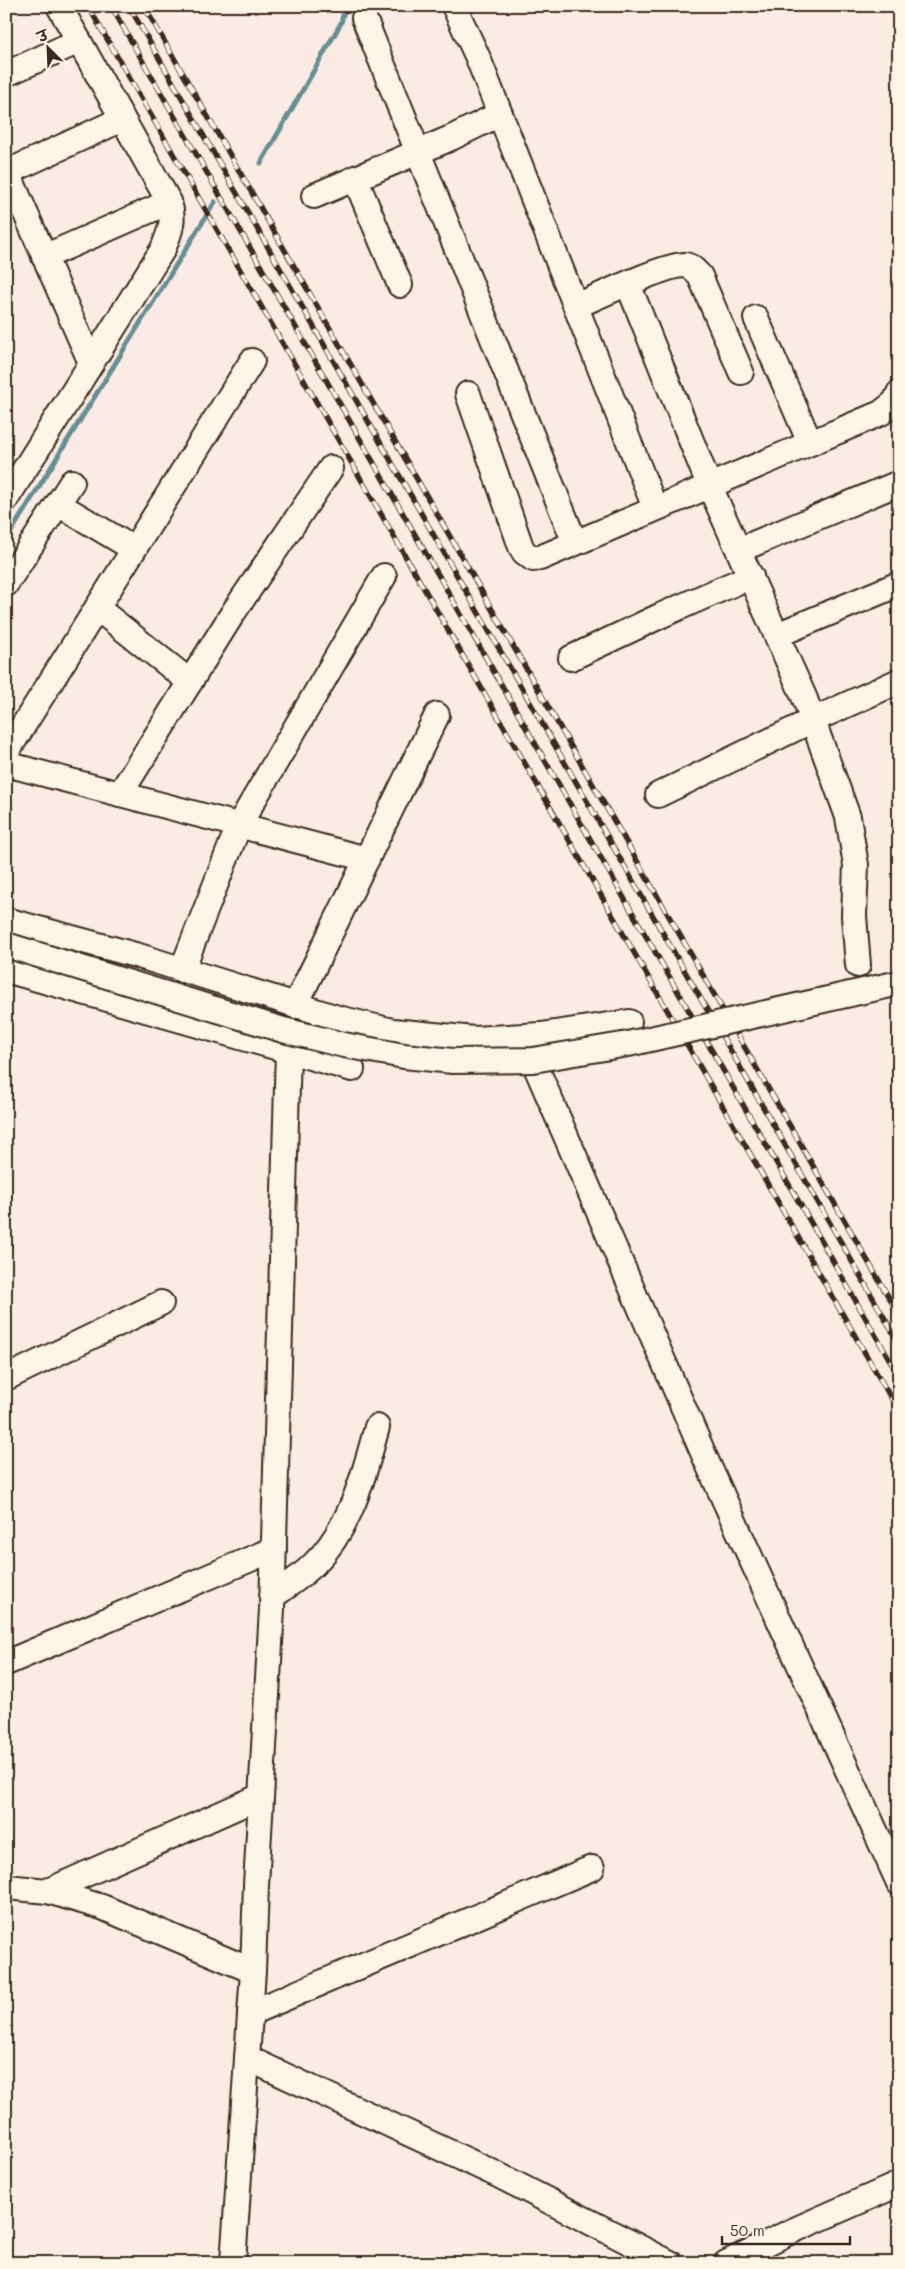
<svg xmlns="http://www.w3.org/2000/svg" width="905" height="2269" viewBox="0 0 905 2269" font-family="Mali,'Playpen Sans Deva',sans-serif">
	<rect width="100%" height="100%" fill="#fbebe4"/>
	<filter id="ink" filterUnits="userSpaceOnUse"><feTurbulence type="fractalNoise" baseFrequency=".02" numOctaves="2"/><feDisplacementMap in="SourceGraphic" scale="10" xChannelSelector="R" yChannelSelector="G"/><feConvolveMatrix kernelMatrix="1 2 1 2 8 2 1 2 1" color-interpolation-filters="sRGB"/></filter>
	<g filter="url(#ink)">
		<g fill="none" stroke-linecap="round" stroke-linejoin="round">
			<g stroke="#668f93" stroke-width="5">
				<polyline points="261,163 341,23 345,6"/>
				<polyline points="6,540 215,202"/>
			</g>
			<defs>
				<g id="minor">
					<polyline points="59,6 79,41"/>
					<polyline points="454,6 478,58 655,508"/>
					<polyline points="364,18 575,543"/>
					<path d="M6,74L79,41L169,202C175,220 170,232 163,249L6,499"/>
					<polyline points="6,173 122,119"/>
					<polyline points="8,173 91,363"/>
					<polyline points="355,178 400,285"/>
					<polyline points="314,196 451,138 500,114"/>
					<polyline points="44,257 169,202"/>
					<polyline points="628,284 707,480 805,699 848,817 856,865 854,916 858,965"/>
					<path d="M576,306C597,297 666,264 685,265C692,266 695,271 700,276L741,372"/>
					<polyline points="756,318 810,443"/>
					<polyline points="468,394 521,547 524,552 533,559 540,558 881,413 895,402 899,393"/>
					<polyline points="58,504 134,549"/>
					<polyline points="739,550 899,483"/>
					<polyline points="6,584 72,482"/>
					<polyline points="97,608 190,682"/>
					<polyline points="777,635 899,584"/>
					<polyline points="571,658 662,615 751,576"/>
					<polyline points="6,753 252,361"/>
					<polyline points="6,764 367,859"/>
					<polyline points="120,794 233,613 331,468"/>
					<polyline points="658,795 813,720 899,681"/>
					<polyline points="6,920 139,956 338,1018 393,1031 474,1039 541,1035 629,1022"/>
					<polyline points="6,970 352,1069"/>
					<polyline points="182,970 239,825 384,576"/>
					<polyline points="295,1006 437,715"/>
					<polyline points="523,1037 707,1462 899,1883"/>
					<polyline points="6,1378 161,1303"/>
					<path d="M272,1597C286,1586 303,1576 315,1563C351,1527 364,1475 377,1427"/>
					<polyline points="6,1663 274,1549"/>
					<polyline points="6,1887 48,1891 102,1907 253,1971"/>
					<polyline points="48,1891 261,1796"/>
					<polyline points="250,2013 592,1868"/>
					<polyline points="247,2058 498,2175 670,2263"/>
					<polyline points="233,2263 253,1971 256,1885 272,1609 288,1051"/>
					<polyline points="726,2263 792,2231 899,2184"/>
				</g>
			</defs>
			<use href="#minor" stroke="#3b2a1e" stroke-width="28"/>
			<use href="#minor" stroke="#fcf5e5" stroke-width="24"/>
			<defs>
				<g id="rail">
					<polyline points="88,6 899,1412"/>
					<polyline points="111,6 899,1376"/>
					<polyline points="129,6 899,1343"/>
					<polyline points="144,6 899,1315"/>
				</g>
			</defs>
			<use href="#rail" stroke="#3b2a1e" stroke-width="5.5"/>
			<use href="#rail" stroke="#fcf5e5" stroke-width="4" stroke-dasharray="11" stroke-linecap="butt"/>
			<defs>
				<polyline id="minor-bridge" points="6,945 283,1030 344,1045 404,1056 453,1061 533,1060 628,1044 899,983"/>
			</defs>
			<use href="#minor-bridge" stroke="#3b2a1e" stroke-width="28" stroke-linecap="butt"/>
			<use href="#minor-bridge" stroke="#fcf5e5" stroke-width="24"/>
		</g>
	</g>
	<rect width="905" height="2269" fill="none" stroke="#fcf5e5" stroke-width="25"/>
	<rect x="12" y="12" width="880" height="2244" fill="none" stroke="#3b2a1e" stroke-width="2" filter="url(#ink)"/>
	<g transform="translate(48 48) rotate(336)" stroke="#fcf5e5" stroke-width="4" paint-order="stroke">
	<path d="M0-4L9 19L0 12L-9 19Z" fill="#3b2a1e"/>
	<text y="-8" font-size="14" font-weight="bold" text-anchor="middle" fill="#3b2a1e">उ</text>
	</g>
	<path d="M722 2236v8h128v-8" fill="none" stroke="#3b2a1e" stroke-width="2.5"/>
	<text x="730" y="2236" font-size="15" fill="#3b2a1e" stroke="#fcf5e5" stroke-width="4" paint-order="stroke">50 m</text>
</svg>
